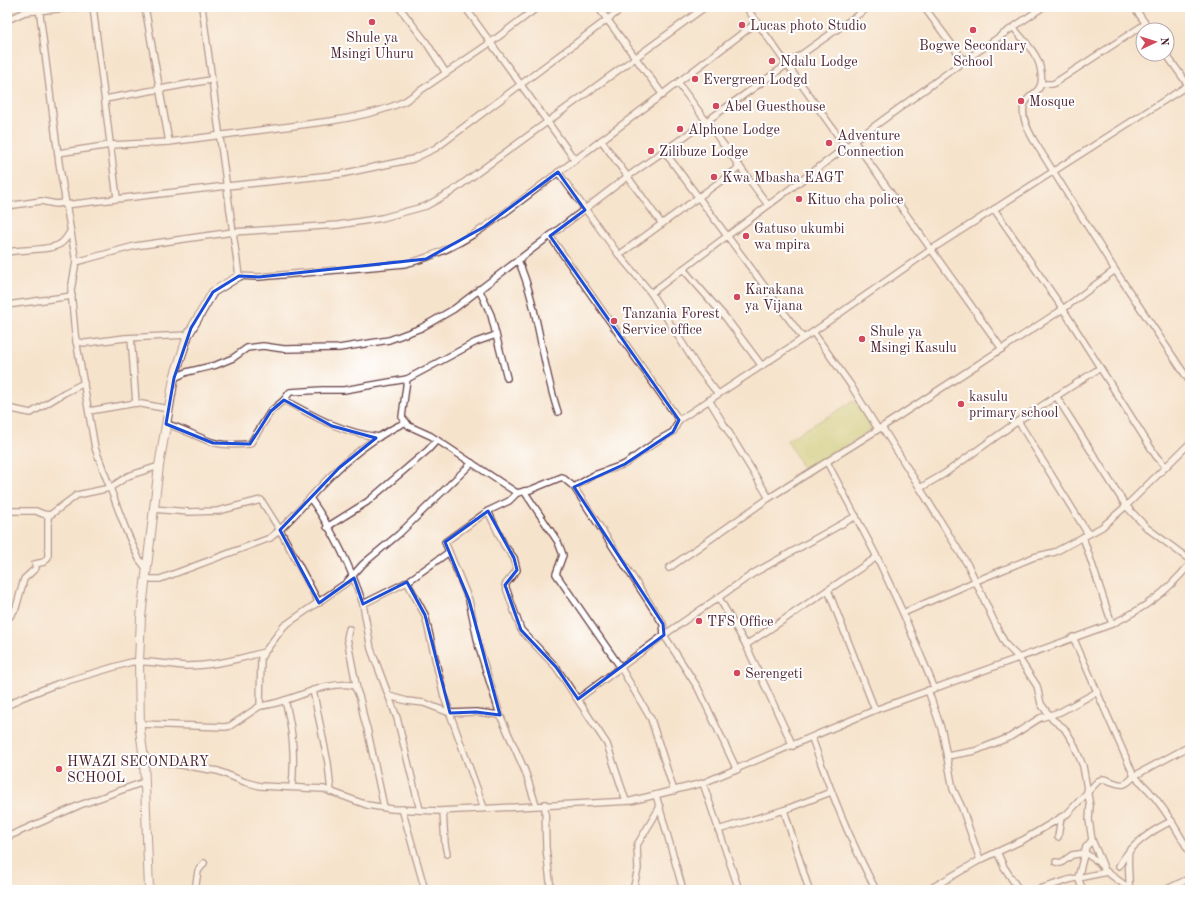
<svg xmlns="http://www.w3.org/2000/svg" width="1197" height="897" viewBox="0 0 1197 897" font-family="'Old Standard TT',serif">
	<rect width="100%" height="100%" fill="#fff"/>
	<filter id="ink" filterUnits="userSpaceOnUse"><feTurbulence type="fractalNoise" baseFrequency=".025" numOctaves="2"/><feDisplacementMap in="SourceGraphic" scale="8" xChannelSelector="R" yChannelSelector="G"/><feConvolveMatrix kernelMatrix="1 2 1 2 8 2 1 2 1" color-interpolation-filters="sRGB"/></filter>
	<filter id="wash" filterUnits="userSpaceOnUse"><feTurbulence type="fractalNoise" baseFrequency=".012" numOctaves="4" result="noise"/><feDisplacementMap in="SourceGraphic" scale="16" xChannelSelector="R" yChannelSelector="G"/><feGaussianBlur stdDeviation="0.9" result="paint"/><feColorMatrix in="noise" values="0 0 0 0 0 0 0 0 0 0 0 0 0 0 0 0 0 1.4 0 .05"/><feComposite in="paint" operator="in"/></filter>
	<g filter="url(#wash)">
		<rect width="100%" height="100%" fill="#f6e3cc"/>
		<polygon fill="#c1cd6f" stroke="#86764d" points="854,401 872,429 805,472 787,440"/>
	</g>
	<g filter="url(#ink)">
		<g fill="none" stroke-linecap="round" stroke-linejoin="round">
			<defs>
				<g id="street">
					<polyline points="39,7 59,163 76,262 71,290 75,334 95,448 126,530 139,559 146,568"/>
					<polyline points="93,7 117,198"/>
					<polyline points="145,7 169,142"/>
					<path d="M202,7L239,276L259,277L404,264C464,251 511,207 559,172C625,123 691,73 757,22"/>
					<polyline points="399,7 426,42 446,73"/>
					<polyline points="465,7 575,160"/>
					<polyline points="598,7 663,95"/>
					<polyline points="746,7 846,147"/>
					<polyline points="924,7 964,61"/>
					<polyline points="1134,7 1150,30"/>
					<polyline points="7,20 25,12 80,7"/>
					<path d="M1014,28C1022,39 1037,53 1040,67C1047,97 1028,90 1024,106C1021,117 1028,130 1033,139L1115,270L1190,382"/>
					<polyline points="1166,54 1188,85"/>
					<polyline points="7,76 7,80"/>
					<polyline points="678,83 768,205"/>
					<polyline points="1042,84 1053,84 1145,24"/>
					<polyline points="105,99 210,80"/>
					<polyline points="601,140 662,224"/>
					<polyline points="854,141 1002,349"/>
					<polyline points="664,151 803,338"/>
					<path d="M58,153L111,145L169,142L331,121C356,117 382,112 405,101L490,43L538,7"/>
					<polyline points="558,172 619,255 651,293 698,368 718,394"/>
					<polyline points="65,205 227,186 341,174 413,159 436,148 624,7"/>
					<polyline points="7,206 41,201 56,204 63,203 64,201"/>
					<polyline points="994,209 1063,309 1156,456 1166,467"/>
					<polyline points="550,236 679,420"/>
					<path d="M7,252C21,249 50,251 60,244C65,241 67,237 70,232"/>
					<polyline points="619,255 740,167"/>
					<path d="M518,260C539,308 541,362 558,412"/>
					<polyline points="76,262 135,246 233,232 338,225 382,218 426,206 451,192 705,7"/>
					<polyline points="683,269 726,318 762,366"/>
					<polyline points="479,289 491,315 507,378"/>
					<polyline points="651,293 854,141 964,61 1043,7"/>
					<polyline points="7,305 72,296"/>
					<polyline points="813,332 850,384 878,429"/>
					<polyline points="131,338 136,403 169,409"/>
					<polyline points="76,342 86,343 125,338 188,335"/>
					<polyline points="174,378 187,372 216,365 233,358 247,348 263,346 284,349 339,348 389,340 421,328 454,309 627,177 869,7"/>
					<polyline points="407,379 402,417 409,426 431,436 517,493 530,490 562,477 574,487 594,475 625,464 657,441 673,432 679,420 813,332 932,249 1190,84"/>
					<polyline points="1056,396 1126,506 1147,528 1190,560"/>
					<polyline points="284,400 290,392 322,390 344,390 407,379 476,342 496,335"/>
					<polyline points="709,400 769,498"/>
					<polyline points="7,408 31,413 64,393 84,383"/>
					<polyline points="89,411 136,403"/>
					<polyline points="1018,421 1088,534"/>
					<path d="M166,424C183,428 196,437 212,442C224,446 238,445 250,444L271,411L284,400C315,417 343,433 379,437"/>
					<polyline points="882,427 969,567 998,630 1006,645 1018,657 1037,686 1041,704 1053,720 1064,728 1073,742 1083,766 1090,806 1089,820 1092,840 1086,847 1078,878 1083,890"/>
					<polyline points="827,462 877,557 903,613 934,687"/>
					<polyline points="574,487 663,624 664,635 698,688 737,770"/>
					<polyline points="920,488 944,474 1018,421 1100,368"/>
					<polyline points="524,491 558,542 563,555 556,574 621,668 651,719 674,791"/>
					<polyline points="517,493 509,501 488,511 445,542 469,600 479,648 500,715 525,771 536,805"/>
					<path d="M310,498C332,529 351,568 363,604"/>
					<polyline points="153,509 189,512 218,511 261,500 280,530 319,603"/>
					<polyline points="7,511 36,511 43,514 50,515 77,495 110,488 128,476 159,466"/>
					<polyline points="488,511 504,545 514,558 517,570 505,585 521,630 556,667 607,744 626,801"/>
					<polyline points="327,527 367,502 428,450 437,440"/>
					<polyline points="1083,537 1112,624"/>
					<polyline points="669,568 769,498 882,427 1063,309 1115,270"/>
					<path d="M145,579H160L270,538C289,523 303,505 319,488C344,461 373,437 406,422"/>
					<polyline points="407,582 425,615 444,697 484,808"/>
					<polyline points="828,590 875,710"/>
					<polyline points="719,598 746,645 793,746"/>
					<polyline points="903,613 976,581 1034,557 1055,552 1102,527 1126,506 1190,443"/>
					<polyline points="7,620 16,608 24,579 36,568 35,564 44,562 48,557 48,515"/>
					<polyline points="349,629 347,638 357,689"/>
					<path d="M1073,637L1134,776C1159,797 1174,825 1190,853"/>
					<polyline points="746,645 877,557"/>
					<polyline points="313,690 328,763 331,792"/>
					<polyline points="389,696 407,701 424,703 450,713 476,712 500,715"/>
					<polyline points="578,699 664,635 754,573 856,516"/>
					<path d="M285,700C293,731 295,756 292,787"/>
					<path d="M7,706L21,698L57,684L131,662C150,660 167,665 186,666C211,666 240,659 264,652"/>
					<path d="M260,706C292,703 320,681 353,685C363,696 361,715 367,728L384,807"/>
					<polyline points="140,724 225,727 230,726 260,706 261,657 284,626 346,583 363,564 399,534 472,463"/>
					<path d="M812,738C830,790 850,841 876,890"/>
					<polyline points="947,756 975,751 1010,737 1040,718 1060,712 1097,692"/>
					<path d="M144,759L218,771L245,782L260,786L324,789L367,805L392,809L439,811L631,801L703,783L875,710L1112,624C1146,607 1165,594 1190,564"/>
					<polyline points="703,783 739,890"/>
					<polyline points="656,795 683,890"/>
					<polyline points="545,804 546,848 551,890"/>
					<polyline points="402,809 425,890"/>
					<polyline points="420,810 397,718 371,649 363,604 407,582 449,552"/>
					<polyline points="784,810 809,890"/>
					<polyline points="443,811 445,844 447,854"/>
					<polyline points="718,830 784,810 831,792"/>
					<polyline points="7,837 80,805 144,782"/>
					<polyline points="1058,837 1061,817"/>
					<polyline points="1092,840 1103,865"/>
					<polyline points="997,852 1004,867 1019,890"/>
					<path d="M980,860L1023,840L1067,814L1098,781L1103,779C1118,782 1122,791 1134,776L1190,746"/>
					<polyline points="1056,862 1061,863 1072,855 1085,853 1097,861 1107,872"/>
					<path d="M1119,866C1129,846 1152,830 1172,821"/>
					<polyline points="195,890 198,871 204,863"/>
					<polyline points="633,890 638,869 637,845 660,807"/>
					<polyline points="730,890 738,888"/>
					<polyline points="928,890 980,860 962,808 953,789 942,731 928,690"/>
					<path d="M1035,890C1044,889 1073,877 1078,878L1107,872L1126,886L1129,890"/>
					<path d="M1129,890C1130,876 1127,864 1129,851"/>
					<polyline points="1165,890 1190,878"/>
				</g>
				<polyline id="secondary" points="149,890 144,759 140,730 139,661 141,617 159,466 174,378 188,335 213,292 239,276"/>
			</defs>
			<use href="#street" stroke="#643c43" stroke-width="8"/>
			<use href="#secondary" stroke="#643c43" stroke-width="10"/>
			<use href="#street" stroke="#fff" stroke-width="5.5"/>
			<use href="#secondary" stroke="#fff" stroke-width="8"/>
		</g>
	</g>
	<path d="M0 0H1197V897H0ZM558,172L585,210L550,236L679,420L673,432L625,464L574,487L663,624L664,635L578,699L556,667L521,630L505,585L517,570L514,558L488,511L445,542L469,600L500,715L476,712L450,713L425,615L407,582L363,604L354,578L319,603L280,530L339,468L376,438L332,426L284,400L271,411L250,444L213,443L166,424L174,378L191,328L213,292L239,276L259,277L426,259L484,227Z" fill="#f6e3cc" fill-opacity=".55" fill-rule="evenodd"/>
	<path fill="none" stroke="#1d4ed8" stroke-width="3" stroke-linejoin="round" d="M558,172L585,210L550,236L679,420L673,432L625,464L574,487L663,624L664,635L578,699L556,667L521,630L505,585L517,570L514,558L488,511L445,542L469,600L500,715L476,712L450,713L425,615L407,582L363,604L354,578L319,603L280,530L339,468L376,438L332,426L284,400L271,411L250,444L213,443L166,424L174,378L191,328L213,292L239,276L259,277L426,259L484,227Z"/>
	<g fill="#d1495b" stroke="#fff" stroke-width="1.5">
		<circle cx="372" cy="22" r="4"/>
		<circle cx="742" cy="25" r="4"/>
		<circle cx="973" cy="30" r="4"/>
		<circle cx="772" cy="61" r="4"/>
		<circle cx="695" cy="79" r="4"/>
		<circle cx="1021" cy="101" r="4"/>
		<circle cx="716" cy="106" r="4"/>
		<circle cx="680" cy="129" r="4"/>
		<circle cx="829" cy="143" r="4"/>
		<circle cx="651" cy="151" r="4"/>
		<circle cx="714" cy="177" r="4"/>
		<circle cx="799" cy="199" r="4"/>
		<circle cx="746" cy="236" r="4"/>
		<circle cx="737" cy="297" r="4"/>
		<circle cx="614" cy="321" r="4"/>
		<circle cx="862" cy="339" r="4"/>
		<circle cx="961" cy="404" r="4"/>
		<circle cx="699" cy="621" r="4"/>
		<circle cx="737" cy="673" r="4"/>
		<circle cx="59" cy="769" r="4"/>
	</g>
	<g text-anchor="middle" stroke-width="4" stroke-linejoin="round" paint-order="stroke">
		<g font-size="14" fill="#4a1f2b" stroke="#fff" text-anchor="start">
			<text x="750" y="30">Lucas photo Studio</text>
			<text x="372" y="42" text-anchor="middle">Shule ya<tspan x="372" dy="16">Msingi Uhuru</tspan></text>
			<text x="973" y="50" text-anchor="middle">Bogwe Secondary<tspan x="973" dy="16">School</tspan></text>
			<text x="780" y="66">Ndalu Lodge</text>
			<text x="703" y="84">Evergreen Lodgd</text>
			<text x="1029" y="106">Mosque</text>
			<text x="724" y="111">Abel Guesthouse</text>
			<text x="688" y="134">Alphone Lodge</text>
			<text x="837" y="140">Adventure<tspan x="837" dy="16">Connection</tspan></text>
			<text x="659" y="156">Zilibuze Lodge</text>
			<text x="722" y="182">Kwa Mbasha EAGT</text>
			<text x="807" y="204">Kituo cha police</text>
			<text x="754" y="233">Gatuso ukumbi<tspan x="754" dy="16">wa mpira</tspan></text>
			<text x="745" y="294">Karakana<tspan x="745" dy="16">ya Vijana</tspan></text>
			<text x="622" y="318">Tanzania Forest<tspan x="622" dy="16">Service office</tspan></text>
			<text x="870" y="336">Shule ya<tspan x="870" dy="16">Msingi Kasulu</tspan></text>
			<text x="969" y="401">kasulu<tspan x="969" dy="16">primary school</tspan></text>
			<text x="707" y="626">TFS Office</text>
			<text x="745" y="678">Serengeti</text>
			<text x="67" y="766">HWAZI SECONDARY<tspan x="67" dy="16">SCHOOL</tspan></text>
		</g>
	</g>
	<rect width="1197" height="897" fill="none" stroke="#fff" stroke-width="24"/>
	<g transform="translate(1155 42) rotate(86)"><circle r="19" fill="#ffffff" stroke="#b7a5aa"/>
	<path d="M0-3L7 15L0 10L-7 15Z" fill="#d1495b"/>
	<text y="-6" font-size="11" font-weight="bold" text-anchor="middle" fill="#4a1f2b">N</text>
	</g>
</svg>
